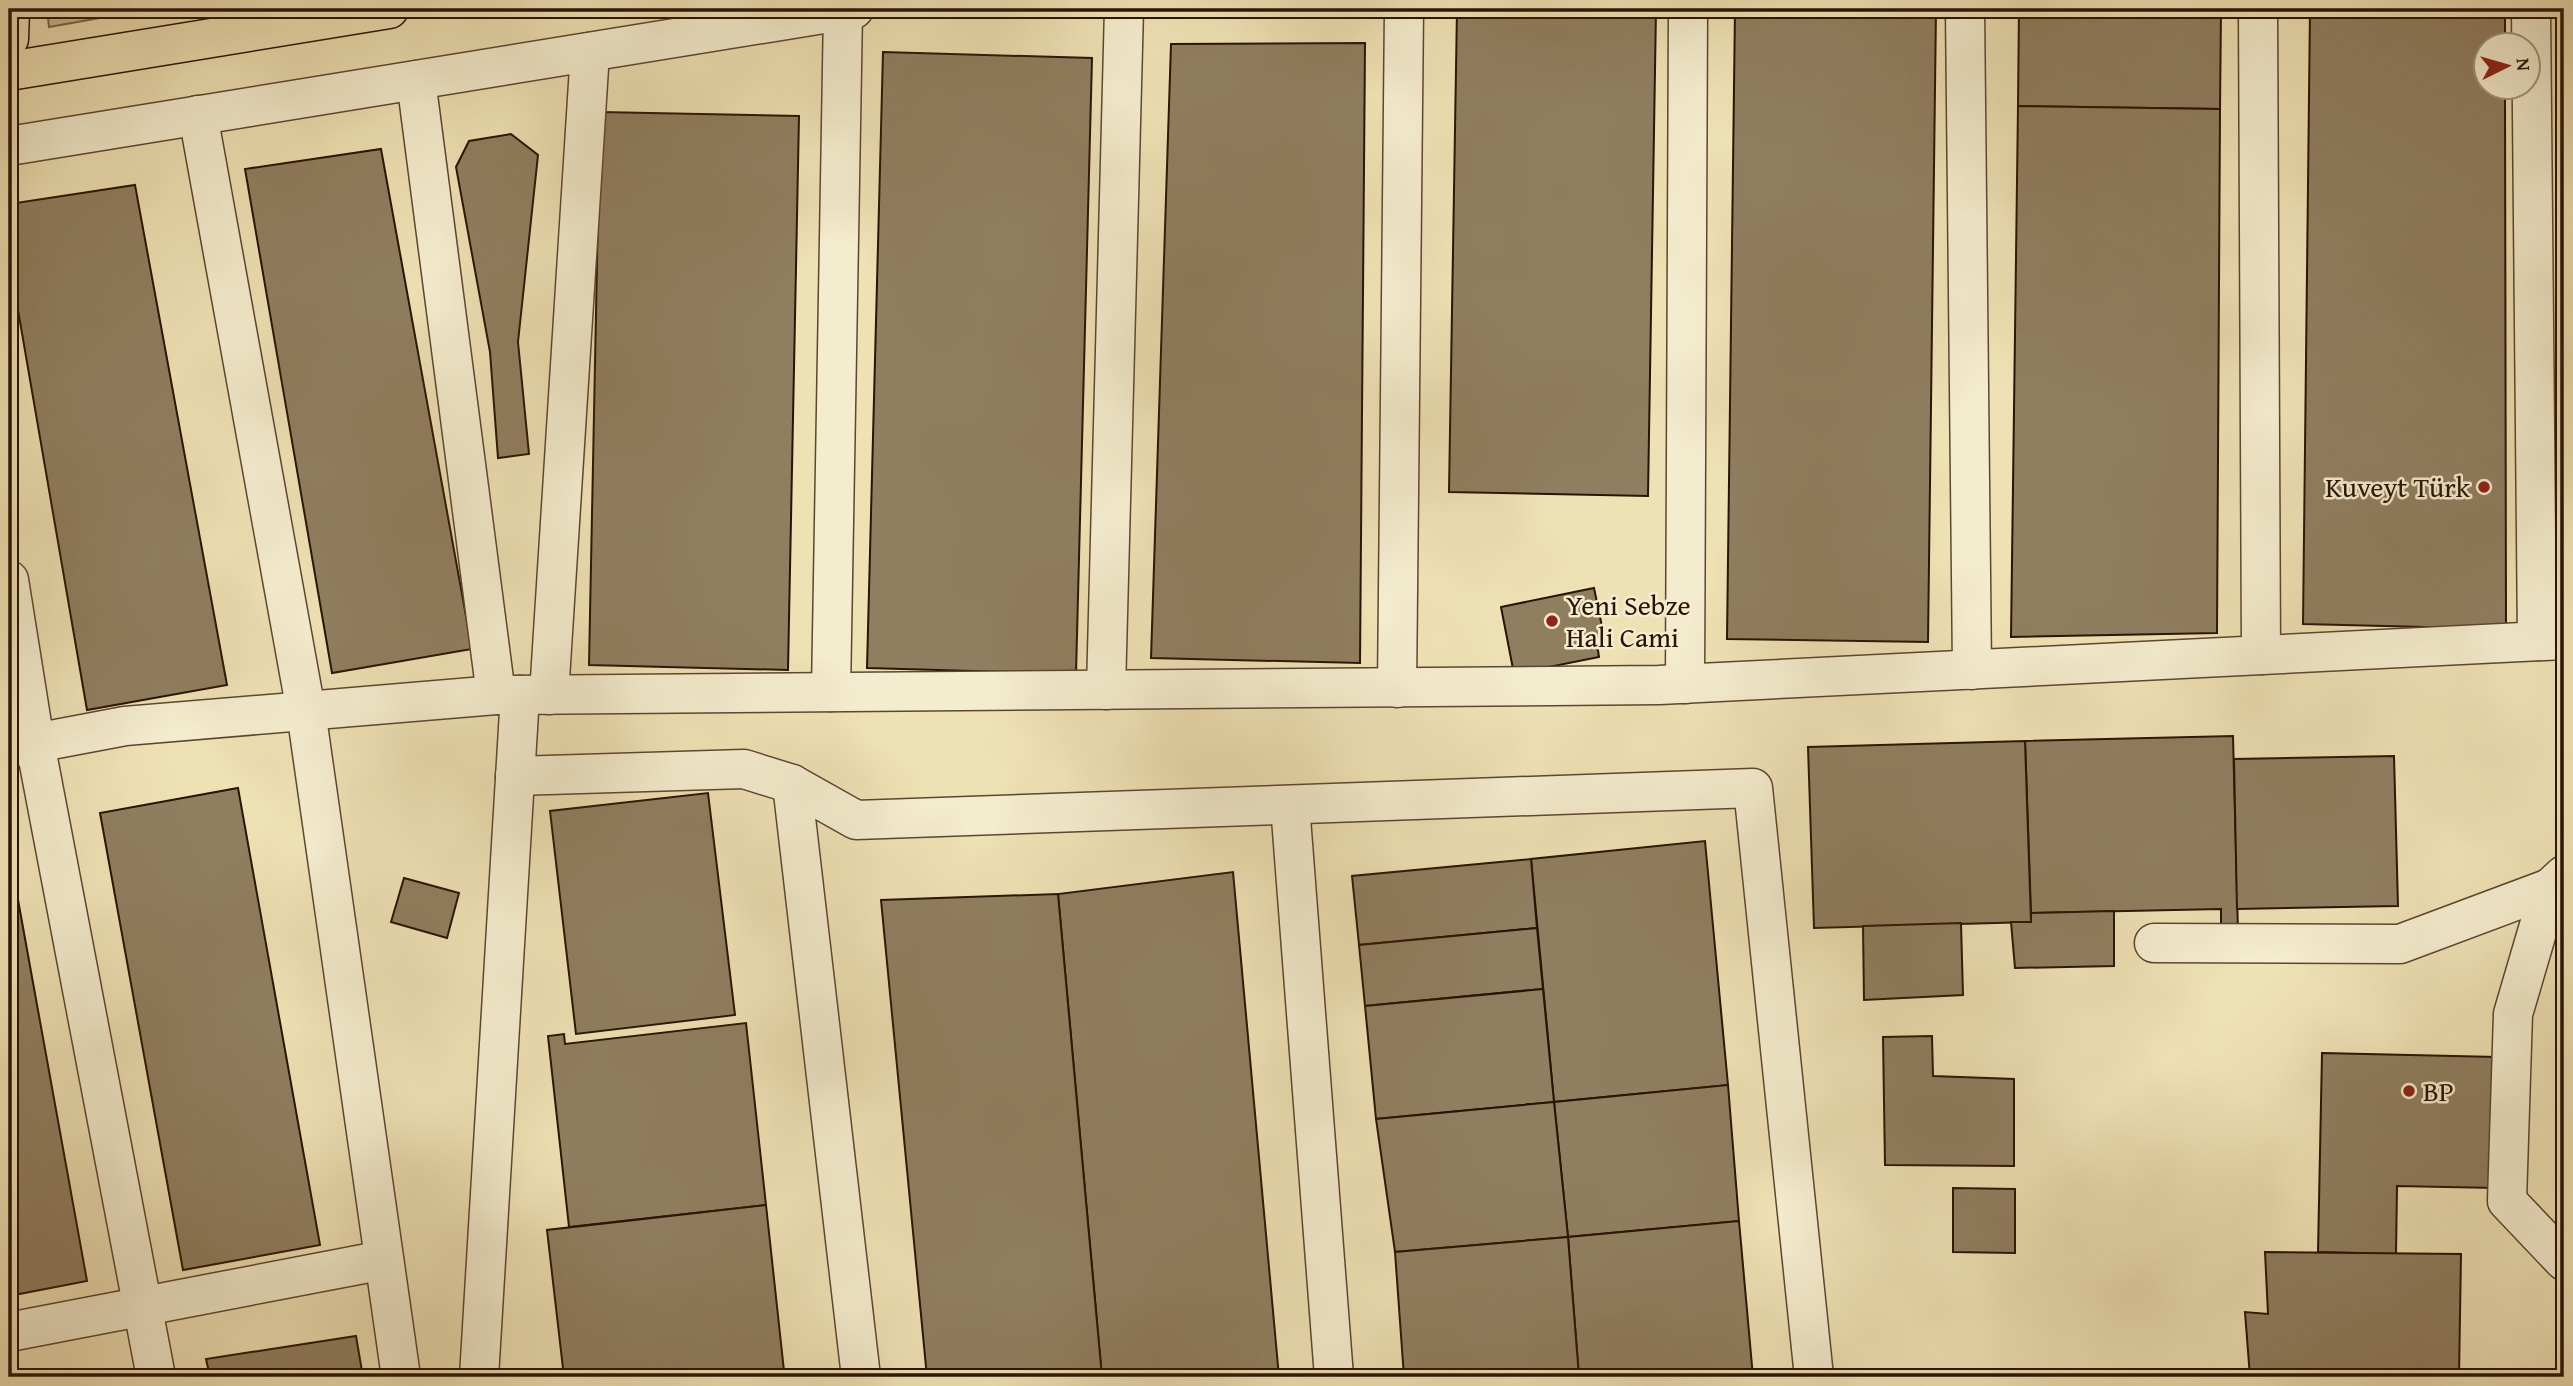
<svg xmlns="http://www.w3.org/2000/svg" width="2573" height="1386" viewBox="0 0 2573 1386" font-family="'Gentium Book Plus',serif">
	<rect width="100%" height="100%" fill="#eee1b4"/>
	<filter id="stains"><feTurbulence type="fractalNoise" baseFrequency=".00286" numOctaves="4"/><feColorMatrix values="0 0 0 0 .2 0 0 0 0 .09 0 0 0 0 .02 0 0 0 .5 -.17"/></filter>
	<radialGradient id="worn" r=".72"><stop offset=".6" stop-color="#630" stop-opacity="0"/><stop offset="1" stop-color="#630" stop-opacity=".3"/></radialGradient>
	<polygon fill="#cdbe96" stroke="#7c684e" stroke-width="2" points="47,9 150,9 49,27"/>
	<g fill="#907e60" stroke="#2b1305" stroke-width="2">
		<polygon points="1457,9 1656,9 1648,496 1449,492"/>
		<polygon points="1735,9 1936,9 1928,642 1727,639"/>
		<polygon points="2019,9 2221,9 2220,109 2018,106"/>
		<polygon points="2310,9 2505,9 2505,46 2486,46 2486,88 2505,88 2506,629 2303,624"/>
		<polygon points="1365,43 1360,663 1151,658 1171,44"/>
		<polygon points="883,52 1092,58 1076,674 867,668"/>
		<polygon points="2018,106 2220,109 2217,633 2011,637"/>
		<polygon points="600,112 799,116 788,670 589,665"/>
		<polygon points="511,134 538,155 518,342 529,454 498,458 490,352 456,167 469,141"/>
		<polygon points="381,149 472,649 332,673 245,169"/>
		<polygon points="135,185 227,685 87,710 9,258 9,204"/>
		<polygon points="1594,588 1604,636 1596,637 1599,657 1514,674 1501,607"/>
		<polygon points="2233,736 2238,932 2221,932 2221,909 2031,913 2025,741"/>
		<polygon points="2025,741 2031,922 1814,928 1808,747"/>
		<polygon points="2394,756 2398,906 2237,909 2234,759"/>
		<polygon points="238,788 320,1245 183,1270 100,813"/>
		<polygon points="708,793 735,1015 576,1034 550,811"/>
		<polygon points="1705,841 1728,1085 1554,1102 1531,859"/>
		<polygon points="9,850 87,1281 9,1296"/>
		<polygon points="1531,859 1537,928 1359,945 1352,876"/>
		<polygon points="1233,872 1279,1377 1102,1377 1058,894"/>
		<polygon points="404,878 459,893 447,938 391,922"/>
		<polygon points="1058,894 1102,1377 927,1377 881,900"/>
		<polygon points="2114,911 2114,966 2015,968 2011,922 2031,922 2031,913"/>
		<polygon points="1961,923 1963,995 1864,1000 1863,926"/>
		<polygon points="1537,928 1543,989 1365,1006 1359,945"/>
		<polygon points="1543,989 1554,1102 1376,1119 1365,1006"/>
		<polygon points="746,1023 766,1205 569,1227 548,1036 564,1034 565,1044"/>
		<polygon points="1932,1036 1933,1076 2014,1079 2014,1166 1885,1165 1883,1037"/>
		<polygon points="2322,1053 2497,1057 2495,1188 2397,1186 2396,1254 2318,1252"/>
		<polygon points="1728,1085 1739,1221 1568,1237 1554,1102"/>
		<polygon points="1554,1102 1568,1237 1395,1252 1376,1119"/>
		<polygon points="1953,1188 2015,1189 2015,1253 1953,1252"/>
		<polygon points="766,1205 784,1371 733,1377 564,1377 547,1230"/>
		<polygon points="1739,1221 1753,1377 1579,1377 1568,1237"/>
		<polygon points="1568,1237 1579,1377 1404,1377 1395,1252"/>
		<polygon points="2265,1252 2461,1254 2459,1377 2250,1377 2245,1312 2268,1314"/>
		<polygon points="356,1336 363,1377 210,1377 206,1359"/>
		<polygon points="797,1370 797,1377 733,1377 784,1371"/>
	</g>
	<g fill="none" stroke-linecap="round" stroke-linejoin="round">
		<defs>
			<g id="minor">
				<polyline points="1965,9 1972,670"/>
				<polyline points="2258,9 2261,655"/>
				<polyline points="2531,9 2537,641"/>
				<polyline points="416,80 496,695"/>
				<polyline points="198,115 306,711 401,1377"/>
				<polyline points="9,146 854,9"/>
				<polyline points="9,580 35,743 156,1377"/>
				<polyline points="1685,684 1688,9"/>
				<polyline points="1397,688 1404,9"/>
				<polyline points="1106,690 1124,9"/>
				<polyline points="831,692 843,11"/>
				<polyline points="549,695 590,52"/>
				<polyline points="9,748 125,726 496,695 1659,685 2564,640"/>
				<polyline points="515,776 744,769 792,784 856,820 1753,788 1814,1377"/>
				<polyline points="792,784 861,1377"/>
				<polyline points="1290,805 1334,1377"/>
				<polyline points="2564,875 2550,888 2513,1014 2507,1201 2564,1261"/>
				<polyline points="2154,943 2400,944 2550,888"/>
				<polyline points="9,1332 384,1260"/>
				<polyline points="479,1377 520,695"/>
			</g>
			<g id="major">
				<polyline points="9,39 10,9"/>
				<polyline points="9,71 389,9"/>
			</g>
		</defs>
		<use href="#minor" stroke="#5c4631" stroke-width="41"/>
		<use href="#major" stroke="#2b1305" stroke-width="41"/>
		<use href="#minor" stroke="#f4ecce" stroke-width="38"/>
		<use href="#major" stroke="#eee1b4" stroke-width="38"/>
	</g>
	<g fill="#8f2418" stroke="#f4ecce" stroke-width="2.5">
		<circle cx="2484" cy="487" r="7"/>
		<circle cx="1552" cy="621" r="7"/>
		<circle cx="2409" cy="1091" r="7"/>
	</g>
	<g text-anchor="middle" stroke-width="5" stroke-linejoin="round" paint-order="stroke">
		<g font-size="28" fill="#2b1305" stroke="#f4ecce" text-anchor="start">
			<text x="2470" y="497" text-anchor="end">Kuveyt Türk</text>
			<text x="1566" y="615">Yeni Sebze<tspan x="1566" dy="32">Hali Cami</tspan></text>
			<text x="2423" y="1101">BP</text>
		</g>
	</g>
	<rect width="2573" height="1386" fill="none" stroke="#eee1b4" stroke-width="35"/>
	<rect x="10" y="10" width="2552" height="1365" fill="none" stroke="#2b1305" stroke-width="3.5"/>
	<rect x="18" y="18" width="2538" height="1351" fill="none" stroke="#2b1305" stroke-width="2"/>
	<g transform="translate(2507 66) rotate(85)"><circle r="33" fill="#f4ecce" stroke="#a4957e" stroke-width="2"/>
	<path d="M0-5L12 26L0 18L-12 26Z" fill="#8f2418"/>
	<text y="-10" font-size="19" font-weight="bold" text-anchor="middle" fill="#2b1305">N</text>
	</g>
	<rect width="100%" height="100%" filter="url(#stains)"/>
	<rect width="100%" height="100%" fill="url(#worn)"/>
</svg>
